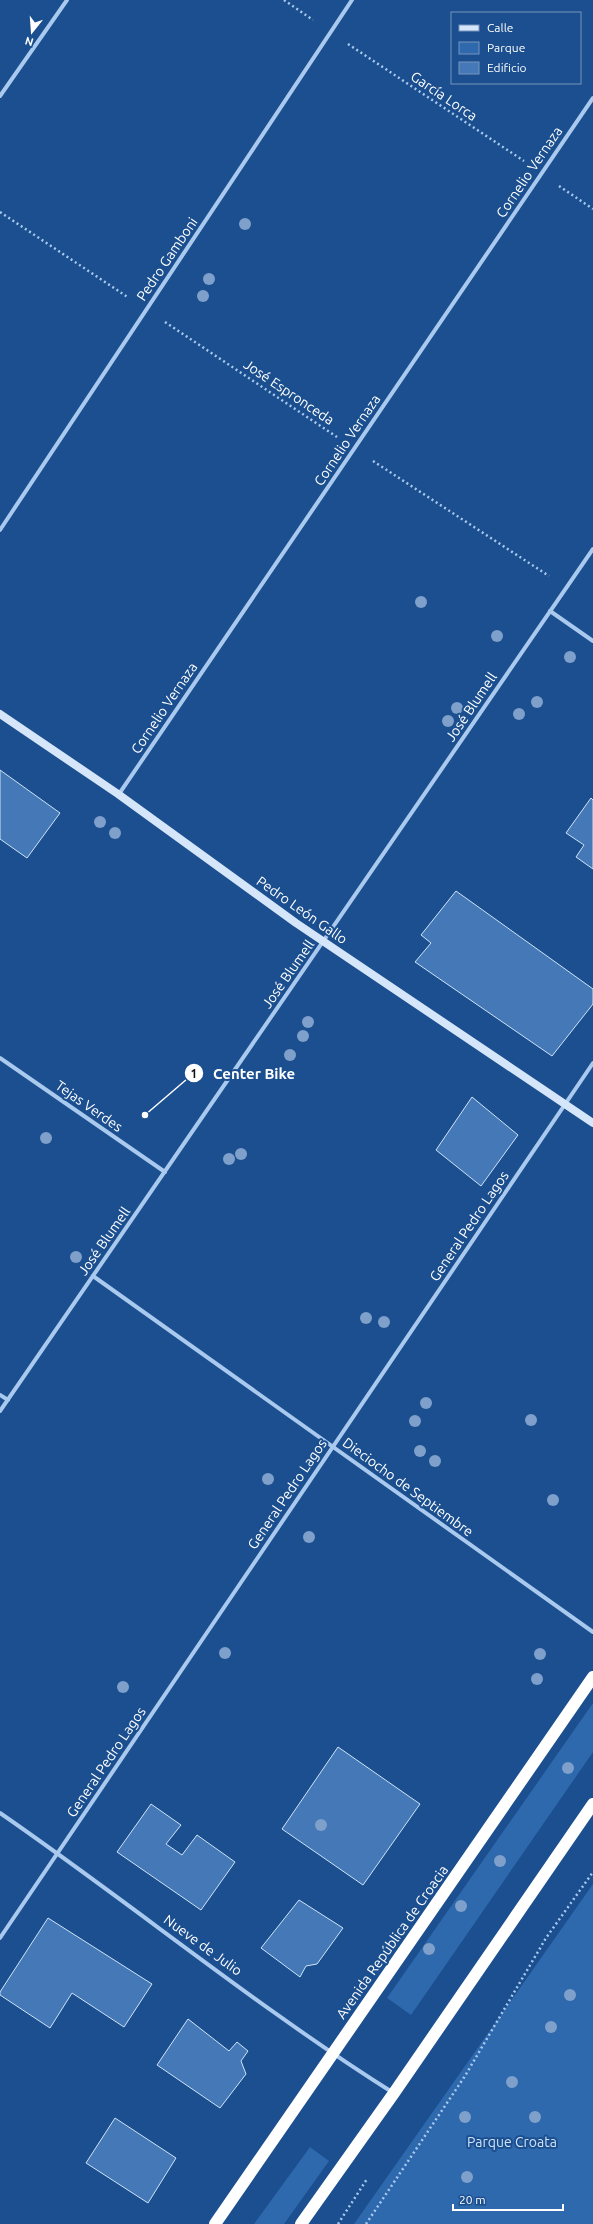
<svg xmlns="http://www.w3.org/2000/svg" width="593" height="2224" viewBox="0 0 593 2224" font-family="Ubuntu,sans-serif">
	<rect width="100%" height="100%" fill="#1b4f8f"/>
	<g fill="#2e69ad">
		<polygon points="593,1703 593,1752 411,2015 387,1998"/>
		<polygon points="593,1884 593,2224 354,2224"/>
		<polygon points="310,2147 329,2161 284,2224 254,2224"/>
	</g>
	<g fill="#4478b7" stroke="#cfe3fa">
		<polygon points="0,770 60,813 27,858 0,839"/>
		<polygon points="591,798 593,800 593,869 576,857 584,845 566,833"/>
		<polygon points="456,891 593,989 593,1004 552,1056 415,962 431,943 421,935"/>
		<polygon points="472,1097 518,1135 481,1186 436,1150"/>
		<polygon points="338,1747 420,1804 363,1885 282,1829"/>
		<polygon points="151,1804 181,1825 166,1844 182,1855 197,1835 235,1862 201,1910 117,1852"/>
		<polygon points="299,1900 343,1928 317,1964 306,1966 300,1977 261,1948"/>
		<polygon points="48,1918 152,1984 124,2027 72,1993 50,2028 0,1995 0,1992"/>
		<polygon points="188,2019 229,2051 237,2042 248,2051 241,2061 246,2074 220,2108 157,2065"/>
		<polygon points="115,2118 176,2158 148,2203 86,2163"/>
	</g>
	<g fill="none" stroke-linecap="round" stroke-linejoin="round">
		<g stroke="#a9c9ee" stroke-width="2.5" stroke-dasharray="2 3" stroke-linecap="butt">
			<polyline points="284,0 313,20"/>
			<polyline points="348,44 524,161"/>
			<polyline points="559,186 593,209"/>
			<polyline points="0,212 129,298"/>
			<polyline points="165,322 337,437"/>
			<polyline points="373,461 549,576"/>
			<polyline points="338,2224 367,2179"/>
			<polyline points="366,2224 465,2076 546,1938 593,1872"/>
		</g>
		<g stroke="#a9c9ee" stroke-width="4">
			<polyline points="0,96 67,0"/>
			<polyline points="0,530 352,0"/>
			<polyline points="550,611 593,641"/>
			<polyline points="119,794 593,98"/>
			<polyline points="0,1058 165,1172"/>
			<polyline points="93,1276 593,1632"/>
			<polyline points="0,1395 8,1400"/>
			<polyline points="0,1411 593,549"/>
			<path d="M0,1813C132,1904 257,2007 392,2092"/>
			<polyline points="0,1938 593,1063"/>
		</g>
		<polyline stroke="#d6e6fa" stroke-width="8" points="0,714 118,794 296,923 593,1123"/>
		<g stroke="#fff" stroke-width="12">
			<polyline points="215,2224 593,1677"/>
			<polyline points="301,2224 394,2093 593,1804"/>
		</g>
	</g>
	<g fill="#7ea0ca">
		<circle cx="245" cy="224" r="6"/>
		<circle cx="209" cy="279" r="6"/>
		<circle cx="203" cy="296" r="6"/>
		<circle cx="421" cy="602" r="6"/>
		<circle cx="497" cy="636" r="6"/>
		<circle cx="570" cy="657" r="6"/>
		<circle cx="537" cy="702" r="6"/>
		<circle cx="457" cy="708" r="6"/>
		<circle cx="519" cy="714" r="6"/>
		<circle cx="448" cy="721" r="6"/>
		<circle cx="100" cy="822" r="6"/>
		<circle cx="115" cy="833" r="6"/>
		<circle cx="308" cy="1022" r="6"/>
		<circle cx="303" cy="1036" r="6"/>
		<circle cx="290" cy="1055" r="6"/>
		<circle cx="197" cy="1074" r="6"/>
		<circle cx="46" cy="1138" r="6"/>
		<circle cx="241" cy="1154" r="6"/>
		<circle cx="229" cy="1159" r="6"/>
		<circle cx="76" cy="1257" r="6"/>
		<circle cx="366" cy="1318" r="6"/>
		<circle cx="384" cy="1322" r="6"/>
		<circle cx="426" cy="1403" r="6"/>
		<circle cx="531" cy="1420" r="6"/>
		<circle cx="415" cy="1421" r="6"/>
		<circle cx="420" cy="1451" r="6"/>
		<circle cx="435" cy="1461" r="6"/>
		<circle cx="268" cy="1479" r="6"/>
		<circle cx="553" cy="1500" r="6"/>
		<circle cx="309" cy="1537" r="6"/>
		<circle cx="225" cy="1653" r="6"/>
		<circle cx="540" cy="1654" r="6"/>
		<circle cx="537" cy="1679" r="6"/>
		<circle cx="123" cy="1687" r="6"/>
		<circle cx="568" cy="1768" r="6"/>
		<circle cx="321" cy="1825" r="6"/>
		<circle cx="500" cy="1861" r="6"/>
		<circle cx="461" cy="1906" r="6"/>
		<circle cx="429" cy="1949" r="6"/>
		<circle cx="570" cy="1995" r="6"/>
		<circle cx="551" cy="2027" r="6"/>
		<circle cx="512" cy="2082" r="6"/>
		<circle cx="465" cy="2117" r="6"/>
		<circle cx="535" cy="2117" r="6"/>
		<circle cx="467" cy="2177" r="6"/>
	</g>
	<g text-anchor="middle" stroke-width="4" stroke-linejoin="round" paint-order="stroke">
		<g font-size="14" fill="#fff" stroke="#1b4f8f">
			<text transform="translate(444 96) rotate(34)" y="5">García Lorca</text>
			<text transform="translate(529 172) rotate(-56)" y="5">Cornelio Vernaza</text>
			<text transform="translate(167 259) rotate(-56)" y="5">Pedro Gamboni</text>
			<text transform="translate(289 392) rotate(34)" y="5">José Espronceda</text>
			<text transform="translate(347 440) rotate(-56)" y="5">Cornelio Vernaza</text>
			<text transform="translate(471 707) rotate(-56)" y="5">José Blumell</text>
			<text transform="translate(164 708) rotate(-56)" y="5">Cornelio Vernaza</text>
			<text transform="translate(302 910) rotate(35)" y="5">Pedro León Gallo</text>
			<text transform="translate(288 974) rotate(-55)" y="5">José Blumell</text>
			<text transform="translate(89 1106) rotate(35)" y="5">Tejas Verdes</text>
			<text transform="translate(469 1226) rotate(-56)" y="5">General Pedro Lagos</text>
			<text transform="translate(104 1241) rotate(-55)" y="5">José Blumell</text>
			<text transform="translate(408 1487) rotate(36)" y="5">Dieciocho de Septiembre</text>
			<text transform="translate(287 1494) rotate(-56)" y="5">General Pedro Lagos</text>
			<text transform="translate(106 1762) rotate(-56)" y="5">General Pedro Lagos</text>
			<text transform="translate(392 1942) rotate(-55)" y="5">Avenida República de Croacia</text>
			<text transform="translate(203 1945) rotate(36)" y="5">Nueve de Julio</text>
		</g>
		<g font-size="14" fill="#cfe3fa" stroke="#1b4f8f">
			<text x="512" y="2147">Parque Croata</text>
		</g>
	</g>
	<path fill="none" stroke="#fff" stroke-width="1.5" d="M145 1115L194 1073"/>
	<g fill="#fff" stroke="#1b4f8f" stroke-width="1.5">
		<circle cx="145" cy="1115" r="4"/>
		<circle cx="194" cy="1073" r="10"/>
	</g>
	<g font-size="12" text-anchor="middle" font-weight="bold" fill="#111">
		<text x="194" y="1078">1</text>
	</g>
	<g font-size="15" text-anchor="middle" font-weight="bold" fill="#fff" stroke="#1b4f8f" stroke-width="4" stroke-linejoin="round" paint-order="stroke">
		<text x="254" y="1079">Center Bike</text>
	</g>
	<rect x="451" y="12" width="130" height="72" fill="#1b4f8f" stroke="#7695bc"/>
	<rect x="459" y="25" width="20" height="6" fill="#d6e6fa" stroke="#7695bc"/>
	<text x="487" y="32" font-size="12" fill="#ffffff">Calle</text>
	<rect x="459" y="42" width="20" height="12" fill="#2e69ad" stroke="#7695bc"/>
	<text x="487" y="52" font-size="12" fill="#ffffff">Parque</text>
	<rect x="459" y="62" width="20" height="12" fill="#4478b7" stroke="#7695bc"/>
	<text x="487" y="72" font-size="12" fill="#ffffff">Edificio</text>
	<g transform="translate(32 32) rotate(197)" stroke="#1b4f8f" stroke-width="3" paint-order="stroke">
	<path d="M0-3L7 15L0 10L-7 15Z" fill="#ffffff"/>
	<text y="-6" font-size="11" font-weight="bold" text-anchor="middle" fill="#ffffff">N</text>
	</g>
	<path d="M453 2204v6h110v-6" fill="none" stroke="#ffffff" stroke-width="2"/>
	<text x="459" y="2204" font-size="12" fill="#ffffff" stroke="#1b4f8f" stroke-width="3" paint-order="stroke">20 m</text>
</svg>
